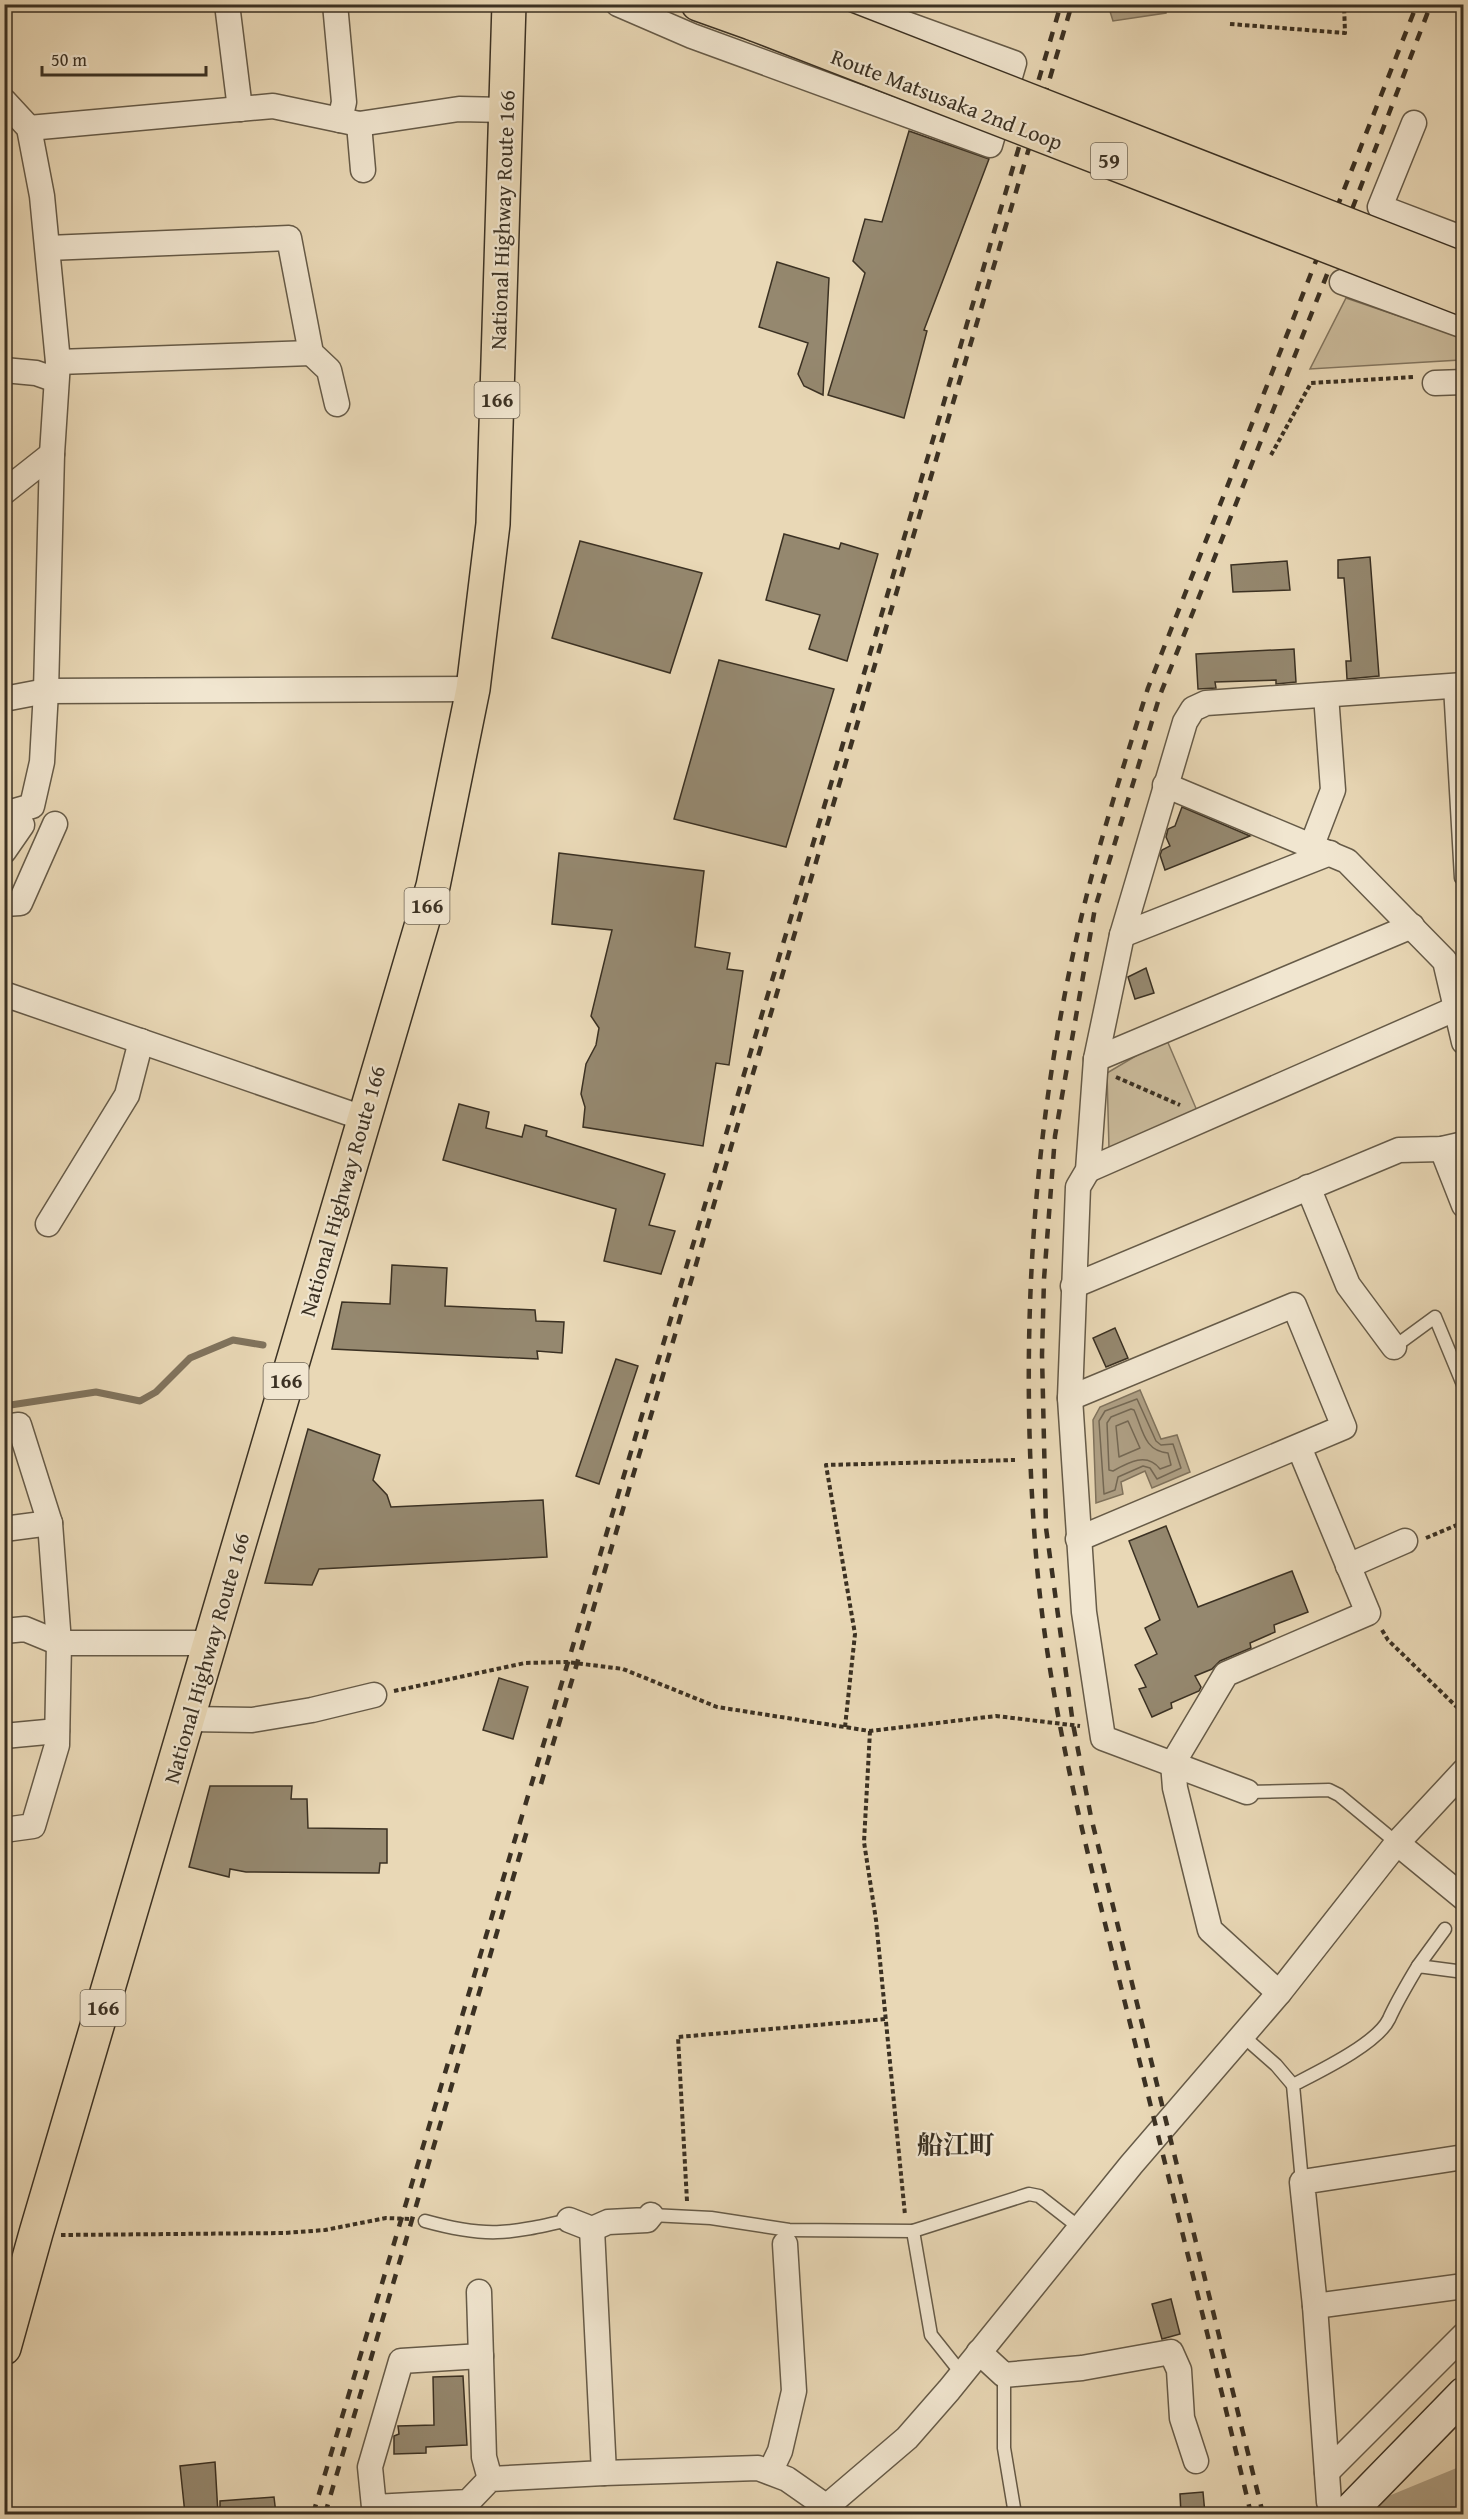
<svg xmlns="http://www.w3.org/2000/svg" width="1468" height="2519" viewBox="0 0 1468 2519" font-family="'Gentium Book Plus','Noto Serif JP',serif">
	<rect width="100%" height="100%" fill="#e9d8b6"/>
	<filter id="stains"><feTurbulence type="fractalNoise" baseFrequency=".00333" numOctaves="4"/><feColorMatrix values="0 0 0 0 .2 0 0 0 0 .09 0 0 0 0 .02 0 0 0 .5 -.17"/></filter>
	<radialGradient id="worn" r=".72"><stop offset=".6" stop-color="#630" stop-opacity="0"/><stop offset="1" stop-color="#630" stop-opacity=".3"/></radialGradient>
	<g fill="#cbbc9d" stroke="#837660" stroke-width="1.5">
		<polygon points="1346,298 1463,338 1460,360 1310,369"/>
		<polygon points="1166,1038 1198,1113 1109,1149 1107,1073"/>
	</g>
	<g fill="#ae9f84" stroke="#80735d" stroke-width="1.5">
		<polygon points="1108,5 1166,5 1166,13 1113,21"/>
		<polygon points="1140,1390 1161,1439 1177,1435 1190,1472 1152,1488 1145,1471 1121,1482 1123,1494 1096,1503 1093,1420 1100,1407"/>
	</g>
	<g fill="none" stroke-linecap="round" stroke-linejoin="round">
		<g stroke="#746854" stroke-width="1.5">
			<polygon points="1137,1399 1156,1441 1161,1445 1173,1444 1181,1468 1157,1479 1150,1468 1143,1466 1118,1477 1115,1490 1104,1494 1099,1421 1105,1411"/>
			<path d="M1131,1409L1134,1410C1143,1430 1144,1451 1168,1453L1171,1465L1160,1469C1147,1452 1129,1462 1113,1471L1109,1470L1107,1423L1111,1417Z"/>
			<polygon points="1128,1421 1140,1448 1119,1457 1116,1426"/>
		</g>
		<polyline stroke="#80735d" stroke-width="7" points="4,1406 96,1392 140,1401 156,1392 190,1358 233,1340 263,1345"/>
		<polyline stroke="#ae9f84" stroke-width="39" points="1396,2514 1464,2486"/>
	</g>
	<g fill="#95886f" stroke="#3b3123" stroke-width="1.5">
		<polygon points="909,131 989,159 924,330 927,331 904,418 828,395 865,273 853,261 865,219 882,222"/>
		<polygon points="777,262 829,278 823,395 804,386 798,374 808,343 759,327"/>
		<polygon points="784,534 839,549 841,543 878,554 847,661 809,649 820,615 766,600"/>
		<polygon points="580,541 702,573 670,673 552,638"/>
		<polygon points="1370,557 1379,676 1347,679 1346,661 1351,661 1344,578 1338,578 1338,560"/>
		<polygon points="1287,561 1290,590 1233,592 1231,565"/>
		<polygon points="1294,649 1296,682 1276,684 1276,680 1215,682 1216,688 1198,689 1196,654"/>
		<polygon points="719,660 834,689 786,847 674,819"/>
		<polygon points="1182,807 1250,836 1165,870 1160,855 1162,850 1170,846 1166,837 1168,829 1175,826"/>
		<polygon points="559,853 704,871 695,947 730,953 727,969 743,971 729,1065 716,1063 703,1146 583,1127 585,1107 581,1094 586,1064 596,1045 599,1028 591,1016 612,930 552,924"/>
		<polygon points="1146,968 1154,993 1135,999 1128,977"/>
		<polygon points="459,1104 489,1112 486,1128 522,1137 525,1125 547,1131 546,1136 665,1174 649,1225 675,1231 661,1274 604,1261 616,1209 443,1160"/>
		<polygon points="392,1265 447,1268 445,1306 535,1310 536,1321 564,1322 562,1353 537,1351 538,1359 332,1349 342,1302 390,1304"/>
		<polygon points="1115,1328 1128,1358 1106,1367 1093,1338"/>
		<polygon points="616,1359 638,1366 599,1484 576,1476"/>
		<polygon points="308,1429 380,1455 373,1480 387,1495 391,1507 543,1500 547,1557 319,1569 312,1585 265,1583"/>
		<polygon points="1166,1526 1198,1607 1292,1571 1308,1612 1274,1625 1275,1632 1250,1643 1251,1648 1220,1661 1212,1669 1195,1676 1201,1687 1199,1691 1171,1703 1172,1708 1152,1717 1139,1689 1146,1687 1135,1665 1157,1654 1145,1628 1160,1620 1129,1541"/>
		<polygon points="499,1678 528,1687 513,1739 483,1730"/>
		<polygon points="210,1786 292,1786 291,1799 307,1799 308,1828 387,1829 387,1863 380,1863 379,1873 246,1872 230,1869 229,1877 189,1867"/>
		<polygon points="1171,2299 1180,2334 1162,2339 1152,2304"/>
		<polygon points="463,2376 467,2445 426,2447 426,2453 394,2454 394,2436 399,2434 398,2426 434,2425 433,2377"/>
		<polygon points="215,2462 218,2514 185,2514 180,2466"/>
		<polygon points="1203,2492 1205,2514 1181,2514 1180,2494"/>
		<polygon points="274,2497 276,2514 220,2514 220,2501"/>
	</g>
	<g fill="none" stroke-linecap="round" stroke-linejoin="round">
		<defs>
			<g id="lane">
				<polyline points="1450,686 1461,878 1464,881"/>
				<polyline points="1394,1347 1435,1317 1464,1387"/>
				<polyline points="1247,1792 1329,1790 1339,1795 1397,1843"/>
				<polyline points="1418,1966 1445,1929"/>
				<polyline points="1243,2036 1276,2065 1293,2085"/>
				<path d="M1302,2182L1293,2085C1318,2072 1377,2044 1389,2019C1397,2001 1408,1983 1418,1966L1464,1972"/>
				<polyline points="651,2215 711,2218 789,2230 913,2231 1029,2194 1039,2196 1080,2228"/>
				<path d="M425,2221C486,2238 508,2234 569,2220"/>
				<polyline points="913,2231 931,2335 962,2374"/>
				<polyline points="1004,2375 1004,2448 1015,2514"/>
			</g>
			<g id="street">
				<polyline points="227,4 240,109"/>
				<polyline points="335,4 344,102 340,120"/>
				<polyline points="618,4 692,36 990,145 1014,63 851,4"/>
				<polyline points="4,101 29,128 42,196 58,362 52,454 46,691 42,762 32,806 4,814"/>
				<polyline points="1414,123 1380,207 1464,239"/>
				<polyline points="359,124 363,170"/>
				<polyline points="29,128 273,106 359,124 459,109 505,110"/>
				<polyline points="48,248 289,238 311,353 329,370 337,404"/>
				<polyline points="1342,282 1464,326"/>
				<polyline points="58,362 311,353"/>
				<polyline points="4,370 36,373 56,380"/>
				<polyline points="1435,383 1464,382"/>
				<polyline points="4,492 52,454"/>
				<polyline points="4,699 46,691 473,689"/>
				<polyline points="1165,785 1347,861 1445,961 1464,1042"/>
				<polyline points="1312,845 1333,790 1326,695"/>
				<polyline points="4,851 22,825"/>
				<polyline points="4,904 20,903 55,824"/>
				<polyline points="1122,935 1330,853"/>
				<polyline points="4,994 363,1118"/>
				<polyline points="1096,1059 1412,926"/>
				<polyline points="1442,1149 1464,1205"/>
				<polyline points="1088,1170 1464,1005"/>
				<polyline points="1308,1187 1348,1285 1394,1347"/>
				<polyline points="48,1224 127,1095 141,1041"/>
				<polyline points="1073,1286 1399,1150 1442,1149 1464,1144"/>
				<polyline points="1070,1398 1294,1305 1344,1427 1078,1539"/>
				<polyline points="4,1427 19,1425 50,1523 59,1643 57,1745 33,1826 4,1830"/>
				<polyline points="4,1529 50,1523"/>
				<polyline points="1348,1566 1405,1541"/>
				<polyline points="4,1631 25,1629 59,1643 209,1643"/>
				<polyline points="189,1719 252,1720 312,1710 374,1695"/>
				<polyline points="4,1736 57,1731"/>
				<polyline points="1247,1792 1103,1738 1084,1612 1070,1398 1078,1187 1088,1170 1096,1059 1122,935 1185,722 1193,709 1206,703 1464,685"/>
				<polyline points="1397,1843 1464,1898"/>
				<polyline points="1279,1993 1210,1930 1175,1788 1173,1763 1226,1674 1368,1613 1299,1447"/>
				<polyline points="569,2220 592,2229 608,2222 647,2220 651,2215"/>
				<polyline points="479,2292 484,2457 490,2479"/>
				<polyline points="1315,2306 1464,2286"/>
				<polyline points="979,2352 1004,2375 1082,2368 1171,2352 1179,2370 1182,2418 1196,2461"/>
				<polyline points="481,2356 401,2361 370,2467 374,2507 468,2502 490,2479 604,2473 592,2229"/>
				<polyline points="770,2472 780,2451 794,2391 785,2244"/>
				<polyline points="1327,2472 1464,2335"/>
				<polyline points="604,2473 758,2468 787,2479 827,2507"/>
				<polyline points="1329,2502 1315,2306 1302,2182 1464,2157"/>
				<polyline points="818,2514 907,2438 949,2390 1131,2165 1279,1993 1397,1843 1464,1771"/>
			</g>
			<polyline id="secondary" points="1347,2514 1464,2394"/>
			<polyline id="primary" points="698,4 754,24"/>
			<polyline id="highway" points="4,2348 36,2233 433,886 473,689 493,524 509,4"/>
		</defs>
		<use href="#lane" stroke="#665b48" stroke-width="15"/>
		<use href="#street" stroke="#665b48" stroke-width="27"/>
		<use href="#secondary" stroke="#3b3123" stroke-width="36"/>
		<use href="#primary" stroke="#3b3123" stroke-width="36"/>
		<use href="#highway" stroke="#3b3123" stroke-width="36"/>
		<g stroke="#3b3123" stroke-width="4" stroke-dasharray="4.5 3" stroke-linecap="butt">
			<polyline points="1230,24 1345,33 1344,4"/>
			<polyline points="1271,455 1311,383 1414,377"/>
			<polyline points="1116,1077 1180,1105"/>
			<polyline points="1426,1538 1464,1522"/>
			<polyline points="1382,1630 1388,1640 1464,1714"/>
			<polyline points="394,1691 525,1663 567,1662 623,1669 717,1707 870,1731 996,1716 1080,1726"/>
			<polyline points="845,1727 855,1634 826,1465 1015,1460"/>
			<polyline points="870,1731 864,1842 876,1920 905,2215"/>
			<polyline points="687,2201 678,2037 886,2019"/>
			<polyline points="61,2235 285,2233 325,2230 386,2218 409,2219"/>
		</g>
		<use href="#lane" stroke="#f1e6d0" stroke-width="12"/>
		<use href="#street" stroke="#f1e6d0" stroke-width="24"/>
		<use href="#secondary" stroke="#f1e6d0" stroke-width="33"/>
		<use href="#primary" stroke="#e9d8b6" stroke-width="33"/>
		<use href="#highway" stroke="#e9d8b6" stroke-width="33"/>
		<g stroke="#3b3123" stroke-width="4.5" stroke-dasharray="10 10" stroke-linecap="butt">
			<polyline points="541,1784 1072,4"/>
			<polyline points="313,2514 877,630 1061,4"/>
			<polyline points="325,2514 529,1824"/>
			<path d="M1251,2514C1209,2338 1165,2163 1121,1987C1085,1844 1048,1702 1036,1555C1020,1356 1030,1155 1072,959C1091,867 1120,777 1148,688L1417,4"/>
			<polyline points="1263,2514 1091,1817 1073,1724 1046,1528 1042,1355 1044,1279 1055,1136 1095,908 1160,695 1326,277 1431,4"/>
		</g>
		<defs>
			<g id="primary-bridge">
				<polyline points="782,4 1464,270"/>
				<polyline points="754,24 1464,299"/>
			</g>
		</defs>
		<use href="#primary-bridge" stroke="#3b3123" stroke-width="36" stroke-linecap="butt"/>
		<use href="#primary-bridge" stroke="#e9d8b6" stroke-width="33"/>
	</g>
	<g text-anchor="middle" stroke-width="4.5" stroke-linejoin="round" paint-order="stroke">
		<g fill="#f1e6d0" stroke="#726757" stroke-width="1.5">
			<rect x="1091" y="143" width="36" height="36" rx="4.5"/>
			<rect x="474.5" y="382" width="45" height="36" rx="4.5"/>
			<rect x="404.5" y="888" width="45" height="36" rx="4.5"/>
			<rect x="263.5" y="1363" width="45" height="36" rx="4.5"/>
			<rect x="80.5" y="1990" width="45" height="36" rx="4.5"/>
		</g>
		<g font-size="21" font-weight="bold" fill="#3b3123">
			<text x="1109" y="168">59</text>
			<text x="497" y="407">166</text>
			<text x="427" y="913">166</text>
			<text x="286" y="1388">166</text>
			<text x="103" y="2015">166</text>
		</g>
		<g font-size="22" fill="#3b3123" stroke="#f1e6d0">
			<text transform="translate(947 99) rotate(21)" y="8">Route Matsusaka 2nd Loop</text>
			<text transform="translate(502 220) rotate(-88)" y="8">National Highway Route 166</text>
			<text transform="translate(342 1191) rotate(-74)" y="8">National Highway Route 166</text>
			<text transform="translate(206 1658) rotate(-74)" y="8">National Highway Route 166</text>
		</g>
		<g font-size="26" font-weight="bold" fill="#3b3123" stroke="#f1e6d0">
			<text x="956" y="2154">船江町</text>
		</g>
	</g>
	<rect width="1468" height="2519" fill="none" stroke="#e9d8b6" stroke-width="24"/>
	<rect x="6" y="6" width="1456" height="2507" fill="none" stroke="#3b3123" stroke-width="3"/>
	<rect x="12" y="12" width="1444" height="2495" fill="none" stroke="#3b3123" stroke-width="1.5"/>
	<path d="M42 66v9h164v-9" fill="none" stroke="#3b3123" stroke-width="3"/>
	<text x="51" y="66" font-size="18" fill="#3b3123" stroke="#f1e6d0" stroke-width="4.5" paint-order="stroke">50 m</text>
	<rect width="100%" height="100%" filter="url(#stains)"/>
	<rect width="100%" height="100%" fill="url(#worn)"/>
</svg>
